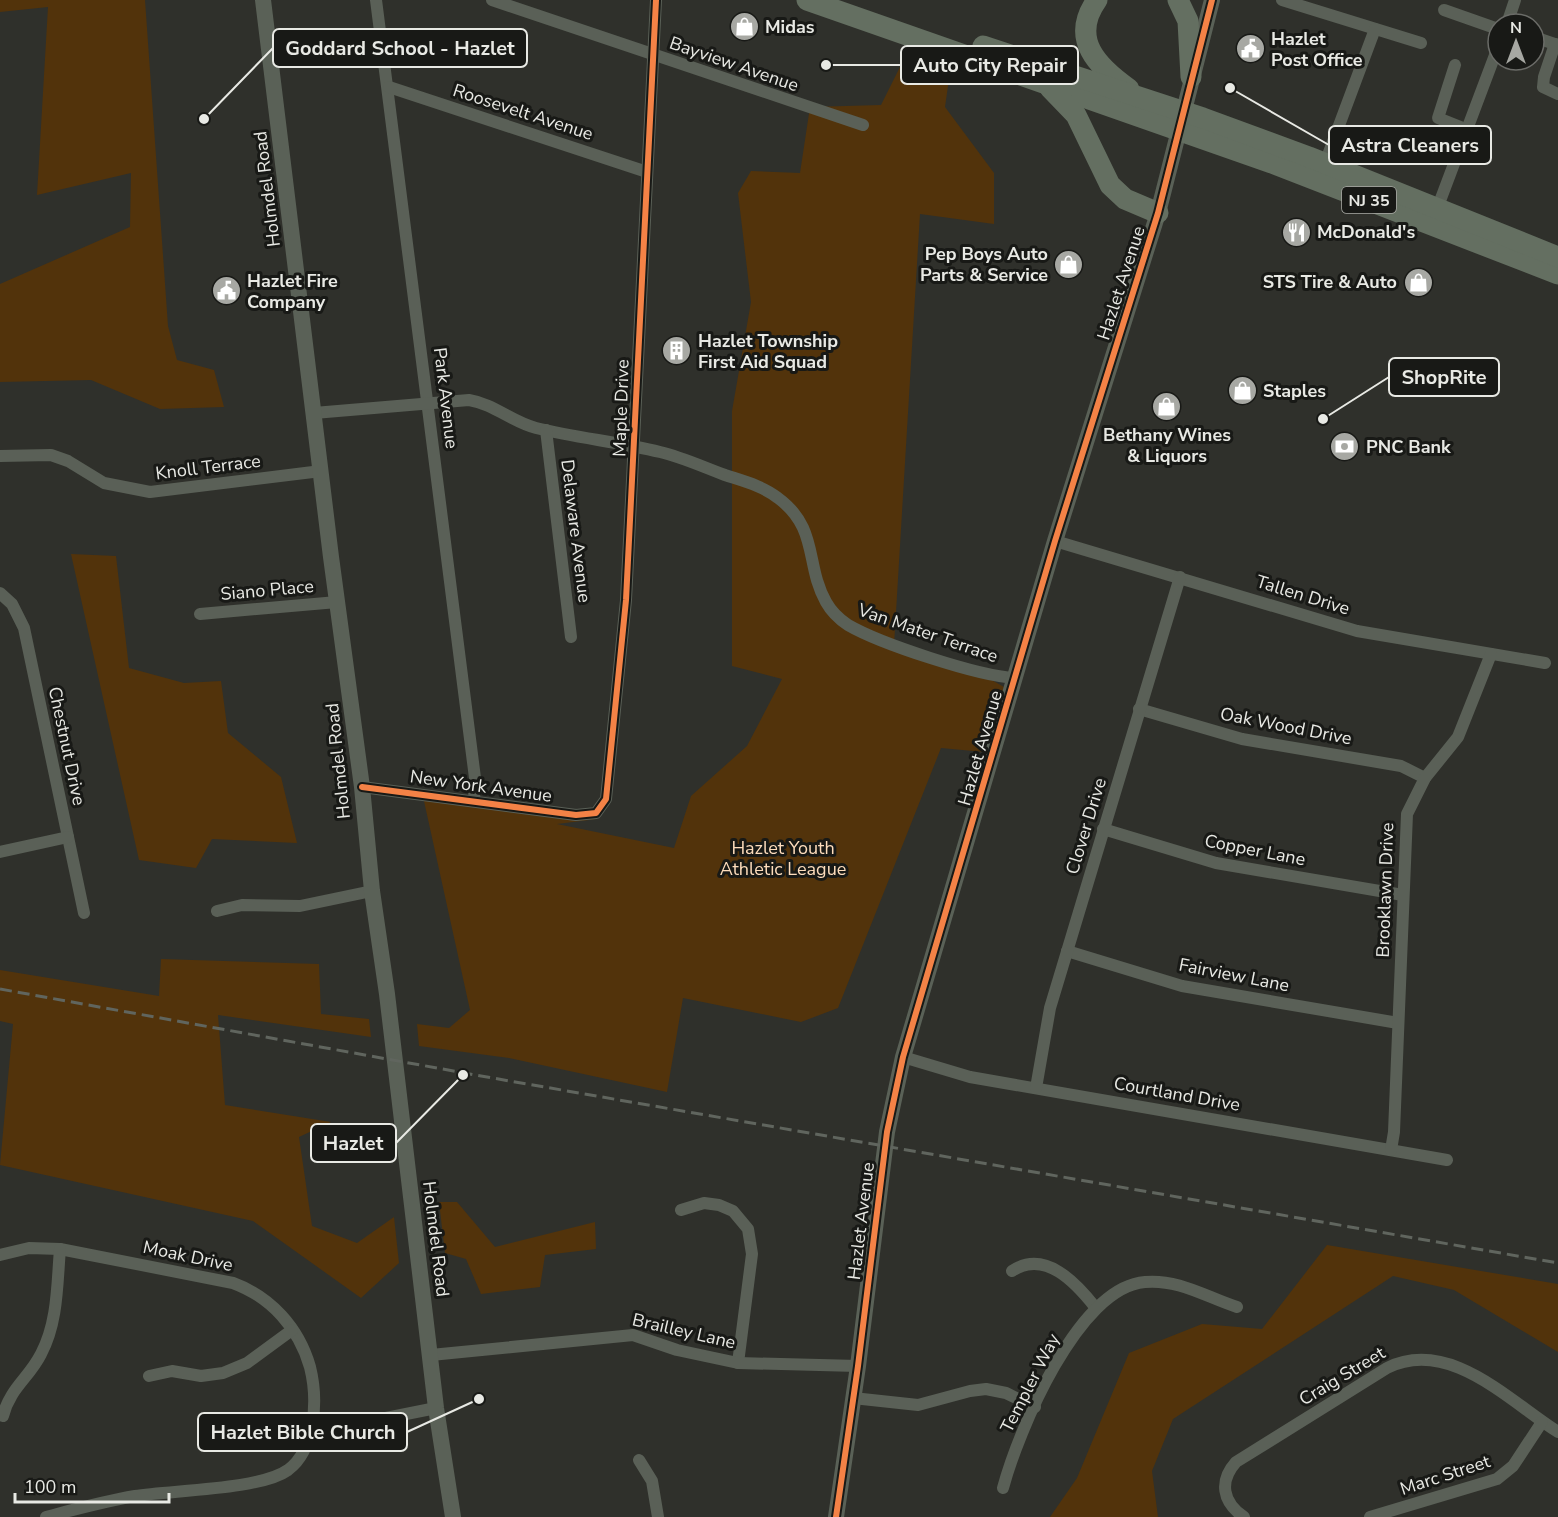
<svg xmlns="http://www.w3.org/2000/svg" width="1558" height="1517" viewBox="0 0 1558 1517" font-family="'Nunito Sans',sans-serif">
	<rect width="100%" height="100%" fill="#2f302b"/>
	<g fill="#52330b">
		<polygon points="0,0 145,0 168,326 177,360 214,370 224,407 160,409 91,380 0,382 0,284 130,227 131,173 37,195 48,7 0,12"/>
		<polygon points="905,57 950,72 945,107 994,173 994,224 920,214 894,645 974,670 1004,687 984,752 941,748 838,1008 801,1022 683,998 667,1092 509,1058 419,1046 417,1024 449,1028 470,1010 422,792 597,819 557,824 674,848 691,796 747,746 782,679 732,666 732,411 751,302 738,193 751,171 800,173 810,107 881,105"/>
		<polygon points="71,554 116,556 129,668 184,683 221,681 228,733 281,777 297,843 212,839 196,868 139,860"/>
		<polygon points="161,959 319,964 321,1014 369,1019 371,1037 218,1015 225,1105 331,1122 299,1137 312,1226 357,1243 394,1217 399,1263 361,1298 253,1221 0,1165 13,1024 0,1021 0,970 159,996"/>
		<polygon points="439,1202 457,1202 495,1247 595,1222 596,1249 545,1255 540,1287 481,1294 466,1259 445,1253"/>
		<polygon points="1327,1245 1558,1284 1558,1352 1454,1290 1393,1276 1173,1419 1152,1471 1158,1517 1050,1517 1077,1478 1129,1353 1202,1324 1262,1329"/>
	</g>
	<g fill="none" stroke-linecap="round" stroke-linejoin="round">
		<g stroke="#5a6057" stroke-width="12">
			<polyline points="376,0 475,778 474,801"/>
			<polyline points="492,0 863,125"/>
			<polyline points="1282,0 1421,43"/>
			<polyline points="1444,10 1498,29"/>
			<polyline points="1507,24 1515,0"/>
			<polyline points="1534,37 1558,45"/>
			<polyline points="1555,44 1544,77 1543,87 1558,94"/>
			<polyline points="1455,65 1438,118 1468,130"/>
			<polyline points="389,87 647,172"/>
			<polyline points="1325,163 1375,29"/>
			<polyline points="1437,209 1498,47"/>
			<path d="M314,413L469,400C494,404 512,422 536,428C577,438 619,442 660,452C682,457 703,467 725,475C743,481 763,486 778,498C819,528 805,565 826,602C831,611 839,619 848,625C881,644 978,676 1015,678"/>
			<polyline points="546,430 571,637"/>
			<polyline points="0,456 51,455 68,461 104,483 150,492 321,471"/>
			<polyline points="1055,541 1357,631 1545,663"/>
			<polyline points="0,593 12,604 24,628 84,913"/>
			<polyline points="200,614 337,602"/>
			<polyline points="1139,709 1242,739 1401,766 1425,778"/>
			<polyline points="362,787 576,815 596,813 606,799 626,600 656,0"/>
			<polyline points="1103,829 1216,863 1403,895"/>
			<polyline points="0,852 68,837"/>
			<polyline points="217,911 242,905 300,906 372,891"/>
			<polyline points="1067,951 1182,986 1398,1023"/>
			<polyline points="903,1057 970,1077 1447,1160"/>
			<polyline points="1036,1088 1050,1008 1180,577"/>
			<polyline points="1391,1150 1394,1132 1407,814 1425,778 1458,737 1491,654"/>
			<polyline points="681,1210 704,1203 719,1205 733,1211 748,1229 752,1254 738,1363"/>
			<path d="M0,1255L29,1248L60,1249L233,1283C271,1297 299,1328 310,1367C318,1399 316,1449 288,1470C260,1490 172,1490 135,1496C105,1501 76,1509 46,1517"/>
			<path d="M1012,1271C1045,1249 1076,1283 1095,1307"/>
			<polyline points="431,1355 633,1335 677,1350 738,1363 858,1366"/>
			<polyline points="149,1376 172,1371 201,1376 223,1373 247,1363 292,1330"/>
			<polyline points="853,1398 918,1405 970,1391 986,1389 1006,1393 1035,1407"/>
			<path d="M3,1416C10,1388 29,1378 41,1354C58,1322 57,1284 60,1249"/>
			<polyline points="312,1422 366,1422 436,1408"/>
			<polyline points="639,1460 652,1481 658,1517"/>
			<path d="M1003,1488C1018,1432 1078,1287 1145,1282C1179,1279 1206,1297 1237,1307"/>
			<path d="M1244,1517C1222,1502 1219,1481 1236,1462L1387,1368C1449,1337 1509,1401 1558,1432"/>
			<polyline points="1370,1517 1497,1479 1513,1466 1542,1422"/>
		</g>
		<g stroke="#5a6157" stroke-width="16">
			<polyline points="263,0 331,557 362,787 372,891 387,994 436,1408 453,1517"/>
			<polyline points="836,1517 858,1366 887,1132 903,1057 1055,541 1158,213 1212,0"/>
		</g>
		<g stroke="#646f61" stroke-width="21">
			<polyline points="807,0 1272,163 1558,274"/>
			<path d="M1097,0C1069,39 1098,67 1129,89"/>
			<polyline points="1178,0 1188,21 1191,77"/>
			<polyline points="983,46 1203,118 1309,157 1558,257"/>
			<polyline points="1050,88 1076,115 1110,185 1125,199 1158,213"/>
		</g>
		<polyline stroke="#60655e" stroke-width="3" stroke-dasharray="12 6" stroke-linecap="butt" points="0,989 481,1076 1558,1263"/>
		<defs>
			<g id="cycleway">
				<polyline points="362,787 576,815 596,813 606,799 626,600 656,0"/>
				<polyline points="836,1517 858,1366 887,1132 903,1057 1055,541 1158,213 1212,0"/>
			</g>
		</defs>
		<use href="#cycleway" stroke="#181916" stroke-width="10"/>
		<use href="#cycleway" stroke="#f48246" stroke-width="6"/>
	</g>
	<defs>
		<symbol id="shop-disc" viewBox="-11 -11 22 22"><circle r="9.5" fill="#a7a8a3" stroke="#181916"/><path d="M-5-2.5h2.3a2.7 3.5 0 0 1 5.4 0H5L5.5 6h-11ZM-1.5-2.5h3a1.5 2.3 0 0 0-3 0Z" fill="#fff"/></symbol>
		<symbol id="civic-disc" viewBox="-11 -11 22 22"><circle r="9.5" fill="#a7a8a3" stroke="#181916"/><path d="M-.6-6.5H3V-4.5H.6V-3L4-1V1h2V6H-6V1h2V-1L-.6-3ZM-1.2 2.5V6h2.4V2.5Z" fill="#fff"/></symbol>
		<symbol id="restaurant-disc" viewBox="-11 -11 22 22"><circle r="9.5" fill="#a7a8a3" stroke="#181916"/><path d="M-5-6h1v4h1v-4h1v4h1v-4h1v5L-1.5 .5V6h-2V.5L-5-1ZM5-6V6H3V1.5H1.5Q1.5-4 5-6Z" fill="#fff"/></symbol>
		<symbol id="building-disc" viewBox="-11 -11 22 22"><circle r="9.5" fill="#a7a8a3" stroke="#181916"/><path d="M-4-6H4V6H1V3H-1V6H-4ZM-2.5-4.3h1.7v1.8h-1.7ZM.8-4.3h1.7v1.8H.8ZM-2.5-1h1.7V.8h-1.7ZM.8-1h1.7V.8H.8Z" fill="#fff"/></symbol>
		<symbol id="bank-disc" viewBox="-11 -11 22 22"><circle r="9.5" fill="#a7a8a3" stroke="#181916"/><path d="M-6-4H6V4H-6ZM0-2.3a2.3 2.3 0 1 0 0 4.6a2.3 2.3 0 1 0 0-4.6Z" fill="#fff"/></symbol>
	</defs>
	<g fill-rule="evenodd">
		<use href="#shop-disc" x="728" y="10" width="33" height="33"/>
		<use href="#civic-disc" x="1234" y="32" width="33" height="33"/>
		<use href="#restaurant-disc" x="1280" y="216" width="33" height="33"/>
		<use href="#shop-disc" x="1052" y="248" width="33" height="33"/>
		<use href="#shop-disc" x="1402" y="266" width="33" height="33"/>
		<use href="#civic-disc" x="210" y="274" width="33" height="33"/>
		<use href="#building-disc" x="660" y="334" width="33" height="33"/>
		<use href="#shop-disc" x="1226" y="374" width="33" height="33"/>
		<use href="#shop-disc" x="1150" y="390" width="33" height="33"/>
		<use href="#bank-disc" x="1328" y="430" width="33" height="33"/>
	</g>
	<g text-anchor="middle" stroke-width="6" stroke-linejoin="round" paint-order="stroke">
		<rect fill="#181916" stroke="#aaaba6" stroke-width="1.5" x="1342" y="187" width="54" height="26" rx="4.5"/>
		<g font-size="16" font-weight="bold" fill="#e8e9e4">
			<text x="1369" y="206">NJ 35</text>
		</g>
		<g font-size="18" font-weight="bold" fill="#e8e9e4" stroke="#181916" text-anchor="start">
			<text x="765" y="33">Midas</text>
			<text x="1271" y="45">Hazlet<tspan x="1271" dy="21">Post Office</tspan></text>
			<text x="1317" y="238">McDonald's</text>
			<text x="1048" y="260" text-anchor="end">Pep Boys Auto<tspan x="1048" dy="21">Parts &amp; Service</tspan></text>
			<text x="247" y="287">Hazlet Fire<tspan x="247" dy="21">Company</tspan></text>
			<text x="1397" y="288" text-anchor="end">STS Tire &amp; Auto</text>
			<text x="698" y="347">Hazlet Township<tspan x="698" dy="21">First Aid Squad</tspan></text>
			<text x="1263" y="397">Staples</text>
			<text x="1167" y="441" text-anchor="middle">Bethany Wines<tspan x="1167" dy="21">&amp; Liquors</tspan></text>
			<text x="1366" y="453">PNC Bank</text>
		</g>
		<g font-size="18" fill="#e8e9e4" stroke="#181916">
			<text transform="translate(734 64) rotate(19)" y="6">Bayview Avenue</text>
			<text transform="translate(523 112) rotate(18)" y="6">Roosevelt Avenue</text>
			<text transform="translate(267 189) rotate(-97)" y="6">Holmdel Road</text>
			<text transform="translate(1121 283) rotate(-72)" y="6">Hazlet Avenue</text>
			<text transform="translate(446 398) rotate(83)" y="6">Park Avenue</text>
			<text transform="translate(621 408) rotate(-88)" y="6">Maple Drive</text>
			<text transform="translate(208 467) rotate(-7)" y="6">Knoll Terrace</text>
			<text transform="translate(576 531) rotate(83)" y="6">Delaware Avenue</text>
			<text transform="translate(267 590) rotate(-5)" y="6">Siano Place</text>
			<text transform="translate(1303 595) rotate(17)" y="6">Tallen Drive</text>
			<text transform="translate(928 633) rotate(19)" y="6">Van Mater Terrace</text>
			<text transform="translate(1286 726) rotate(11)" y="6">Oak Wood Drive</text>
			<text transform="translate(67 746) rotate(78)" y="6">Chestnut Drive</text>
			<text transform="translate(980 748) rotate(-74)" y="6">Hazlet Avenue</text>
			<text transform="translate(338 761) rotate(-96)" y="6">Holmdel Road</text>
			<text transform="translate(481 786) rotate(8)" y="6">New York Avenue</text>
			<text transform="translate(1086 826) rotate(-73)" y="6">Clover Drive</text>
			<text transform="translate(1255 850) rotate(11)" y="6">Copper Lane</text>
			<text transform="translate(1385 890) rotate(-88)" y="6">Brooklawn Drive</text>
			<text transform="translate(1234 975) rotate(11)" y="6">Fairview Lane</text>
			<text transform="translate(1177 1094) rotate(10)" y="6">Courtland Drive</text>
			<text transform="translate(861 1221) rotate(-83)" y="6">Hazlet Avenue</text>
			<text transform="translate(436 1239) rotate(83)" y="6">Holmdel Road</text>
			<text transform="translate(188 1256) rotate(12)" y="6">Moak Drive</text>
			<text transform="translate(684 1331) rotate(13)" y="6">Brailley Lane</text>
			<text transform="translate(1342 1376) rotate(-31)" y="6">Craig Street</text>
			<text transform="translate(1030 1383) rotate(-63)" y="6">Templer Way</text>
			<text transform="translate(1445 1475) rotate(-18)" y="6">Marc Street</text>
		</g>
		<g font-size="18" fill="#feddbc" stroke="#181916">
			<text x="783" y="854">Hazlet Youth<tspan x="783" dy="21">Athletic League</tspan></text>
		</g>
	</g>
	<path fill="none" stroke="#e8e9e4" stroke-width="2" d="M204 119L273 48M826 65L901 65M1230 88L1329 145M1323 419L1389 377M463 1075L396 1143M479 1399L407 1432"/>
	<g fill="#e8e9e4" stroke="#181916" stroke-width="2">
		<circle cx="204" cy="119" r="6"/>
		<circle cx="826" cy="65" r="6"/>
		<circle cx="1230" cy="88" r="6"/>
		<circle cx="1323" cy="419" r="6"/>
		<circle cx="463" cy="1075" r="6"/>
		<circle cx="479" cy="1399" r="6"/>
	</g>
	<g fill="#181916" stroke="#e8e9e4" stroke-width="2">
		<rect x="273" y="29" width="254" height="38" rx="6"/>
		<rect x="901" y="46" width="177" height="38" rx="6"/>
		<rect x="1329" y="126" width="162" height="38" rx="6"/>
		<rect x="1389" y="358" width="110" height="38" rx="6"/>
		<rect x="311" y="1124" width="85" height="38" rx="6"/>
		<rect x="198" y="1413" width="209" height="38" rx="6"/>
	</g>
	<g font-size="20" text-anchor="middle" font-weight="bold" fill="#e8e9e4">
		<text x="400" y="55">Goddard School - Hazlet</text>
		<text x="990" y="72">Auto City Repair</text>
		<text x="1410" y="152">Astra Cleaners</text>
		<text x="1444" y="384">ShopRite</text>
		<text x="353" y="1150">Hazlet</text>
		<text x="303" y="1439">Hazlet Bible Church</text>
	</g>
	<g transform="translate(1516 42)"><circle r="28" fill="#181916" stroke="#6b6c68" stroke-width="1.5"/>
	<path d="M0-4.5L10 22L0 15L-10 22Z" fill="#a7a8a3"/>
	<text y="-9" font-size="16" font-weight="bold" text-anchor="middle" fill="#e8e9e4">N</text>
	</g>
	<path d="M15 1493v9h154v-9" fill="none" stroke="#e8e9e4" stroke-width="3"/>
	<text x="24" y="1493" font-size="18" fill="#e8e9e4" stroke="#181916" stroke-width="4.5" paint-order="stroke">100 m</text>
</svg>
